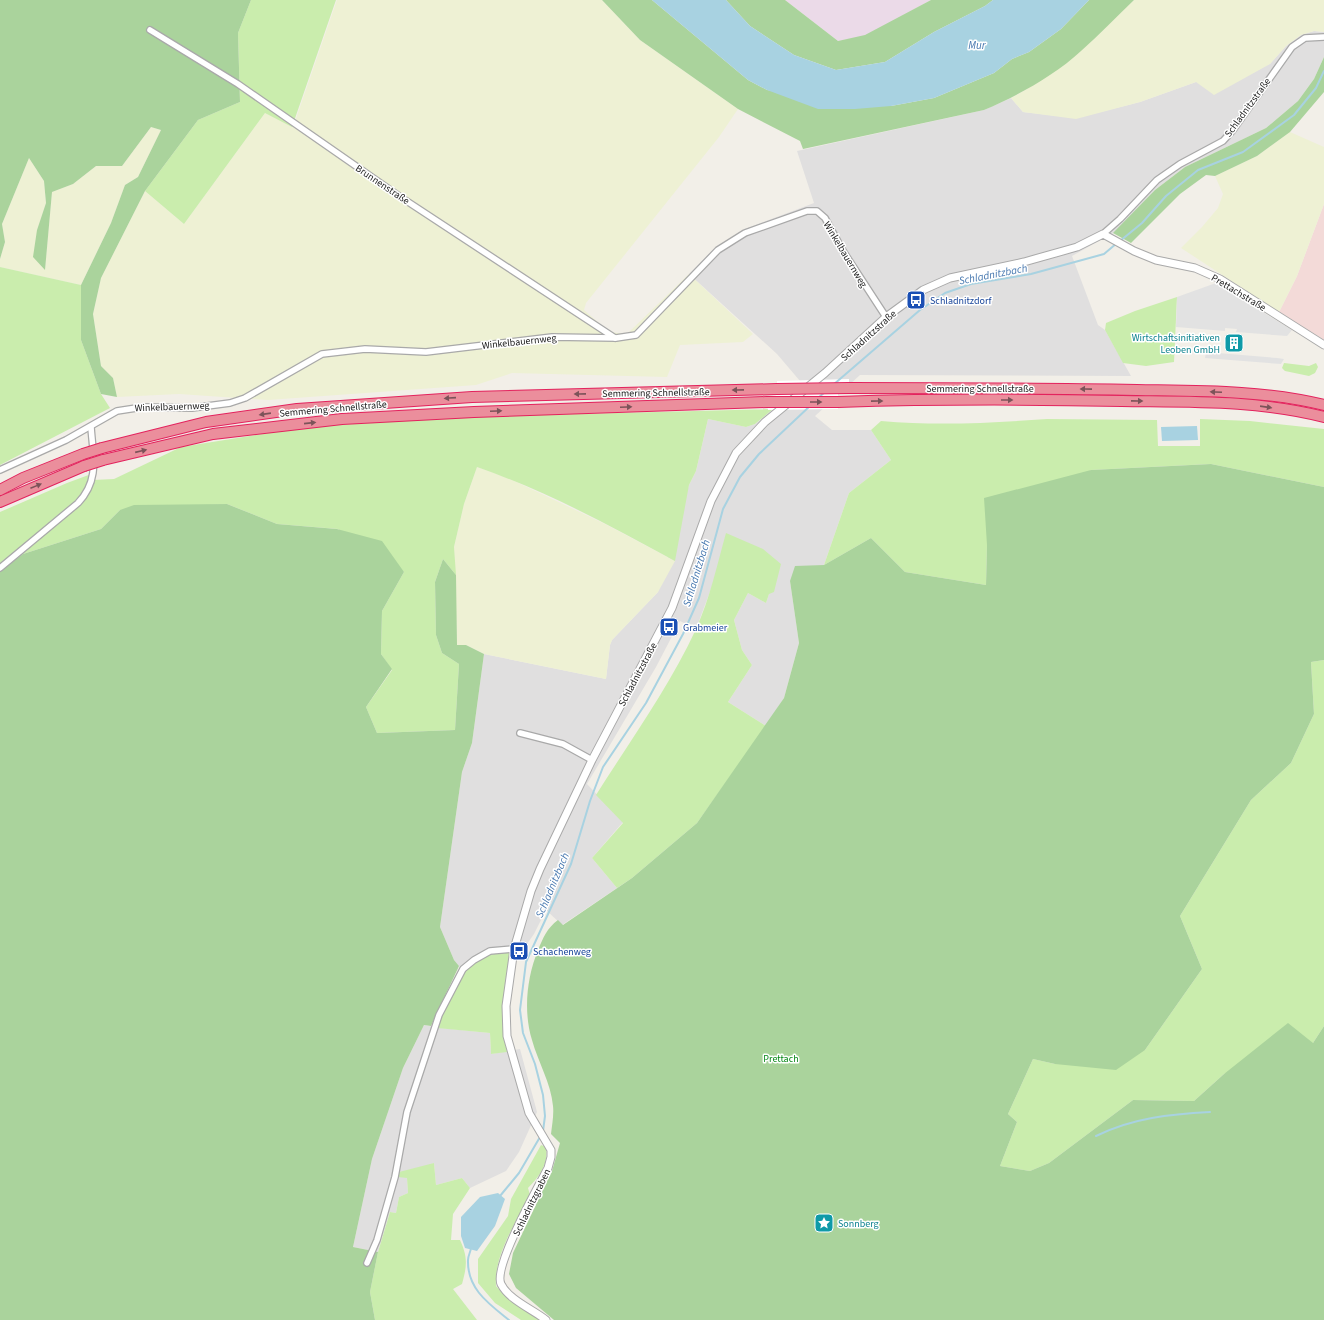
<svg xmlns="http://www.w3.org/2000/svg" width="1324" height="1320" viewBox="0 0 1324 1320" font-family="'Source Sans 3',sans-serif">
	<rect width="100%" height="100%" fill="#f2efe8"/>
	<g fill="#e0dfdf">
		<polygon points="1314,31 1324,32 1324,57 1314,79 1298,101 1266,128 1185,167 1155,190 1117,231 1072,256 1098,325 1105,330 1131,376 860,375 815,416 832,430 871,430 891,460 849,493 824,565 790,581 799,643 784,698 766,726 728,702 752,665 742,650 734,620 748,593 766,603 769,594 711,589 696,629 680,621 656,667 587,784 623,822 592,858 617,888 562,925 546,910 534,934 520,954 508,952 465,970 459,966 454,960 440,927 462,772 472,743 484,654 606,679 610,645 612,640 658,592 689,485 696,471 708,419 746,427 755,424 772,410 800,381 777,354 689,274 714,249 745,229 814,203 797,151 984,110 1011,98 1023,112 1076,118 1140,102 1196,82 1270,64 1286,46 1301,35"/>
		<polygon points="424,1025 441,1028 490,1033 491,1054 520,1049 537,1112 519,1152 506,1171 470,1188 462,1178 436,1185 434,1163 407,1177 408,1193 399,1197 396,1213 390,1212 378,1252 353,1247 372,1159 403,1068"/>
	</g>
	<polygon fill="#f3dad8" points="1324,204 1324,340 1279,312 1297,276"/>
	<polygon fill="#ebdae8" points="785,0 931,0 865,36 838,41"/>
	<g fill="#eef1d4">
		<polygon points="337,0 602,0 640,40 738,109 719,137 586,303 584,310 609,332 627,334 689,274 753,334 743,342 680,345 667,377 512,373 476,385 268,400 179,394 117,397 113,378 101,366 93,314 101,278 145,191 184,224 265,113 293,127"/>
		<polygon points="1134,0 1324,0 1324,32 1314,31 1301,35 1286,46 1270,64 1214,95 1196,82 1140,102 1076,119 1023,112 1011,98 1027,89"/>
		<polygon points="151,127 161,130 138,177 125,185 111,223 81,285 0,267 0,259 5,242 2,224 29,158 44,181 46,203 37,230 45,269 52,192 73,184 96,166 122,166"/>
		<polygon points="1290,132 1324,147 1324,204 1297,276 1279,312 1181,248 1202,227 1218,208 1223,194 1215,176 1257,156"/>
		<polygon points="477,467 508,478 605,524 675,561 658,592 612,640 610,645 606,679 484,654 466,645 457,646 454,547 464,504"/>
	</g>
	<g fill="#caedad">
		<polygon points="251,0 336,0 292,127 265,113 184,224 145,191 198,120 240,102 238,33"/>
		<polygon points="0,267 81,285 81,340 101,394 110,408 0,465"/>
		<polygon points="1177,297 1174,362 1146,366 1123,363 1105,330 1106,323 1135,311"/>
		<polygon points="1284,363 1309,366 1316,363 1318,367 1315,373 1309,376 1285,371 1282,368"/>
		<path d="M773,409L755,424L746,427L708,419L696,471L689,485L675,561C611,526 546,491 477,467L464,504L454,547L456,575L443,559L435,582L436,635L442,653L459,664L455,730L377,733L366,707L392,670L381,654L382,611L404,572L338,529L277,524L227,504L120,510L101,529L23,554L0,571V512L67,483L94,473L93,480L114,479L181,447L306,427L464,417Z"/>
		<path d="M1047,419L1157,420L1158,446H1200V419L1250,421L1324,429V487L1211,464L1091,470L987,545L986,585L905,572L871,538L824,565L849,493L891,460L871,430L881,421C937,426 991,423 1047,419Z"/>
		<path d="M726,533L763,549L781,564L774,592L769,594L766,603L748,593L734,620L742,650L752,665L728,702L766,726L697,823L632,878L617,888L592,858L623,823L596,795C630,741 670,686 696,629C710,598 717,565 726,533Z"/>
		<polygon points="1324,660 1324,1026 1313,1043 1224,1074 1194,1101 1133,1100 1049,1163 1030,1171 1000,1166 1017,1122 1008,1114 1033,1059 1055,1064 1145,1050 1202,969 1180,916 1251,800 1291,763 1314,714 1311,662"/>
		<path d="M508,952L510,953C504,986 499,1019 507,1052L491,1054L490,1033L437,1028C441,1016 447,1005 452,994C467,966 475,955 508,952Z"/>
		<path d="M541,1145L546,1147C549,1164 539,1177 528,1188L530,1195C516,1222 494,1255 496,1286L506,1297L540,1320H521L495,1303L478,1283V1259L508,1216L511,1199Z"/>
		<path d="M434,1163L436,1185L462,1178L470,1188L453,1214L451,1240H460C468,1257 467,1266 462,1284L453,1289L477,1320H375L370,1292L378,1252L390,1212L396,1213L399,1197L408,1193L407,1178L398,1177L399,1172Z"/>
	</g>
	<g fill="#aad39c">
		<polygon points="0,0 251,0 238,33 240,102 198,120 145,191 101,278 93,314 101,366 113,378 117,397 101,394 81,340 81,285 111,223 125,185 138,177 161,130 151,127 122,166 96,166 73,184 52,192 45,270 33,257 37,230 46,203 44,181 29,158 2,224 5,242 0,259"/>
		<path d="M602,0H652L748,80L767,90L891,106L934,98L994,73L1012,59L1029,52L1061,29L1089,0H1134C1116,17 1099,35 1081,51C1054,76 1017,96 984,110L803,149L800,141L738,109L640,40Z"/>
		<polygon points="726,0 785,0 838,41 865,35 931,0 993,0 985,6 934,32 885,62 836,70 794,55 750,26"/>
		<polygon points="1324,57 1324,92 1290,132 1257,156 1215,176 1206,175 1180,194 1131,243 1113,233 1155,190 1185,167 1266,128 1298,101 1314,79"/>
		<path d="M1211,464L1324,487V660L1311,662L1314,714L1291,763L1251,800L1180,916L1202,969L1145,1050L1116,1070L1055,1064L1033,1059L1008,1114L1017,1122L1000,1166L1030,1171L1049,1163L1133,1100L1194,1101L1224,1074L1288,1023L1313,1043L1324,1026V1320H554L516,1288L509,1274L513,1253L552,1171L560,1143L551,1134C552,1125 554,1115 553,1106C551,1083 538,1062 532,1040C523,1011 527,977 538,950C543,938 547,928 558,920L563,925L632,878L697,823L784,698L799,643L790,581L795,566L824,565L871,538L905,572L986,585L987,545L984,498L1091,470Z"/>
		<polygon points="227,504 277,524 337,529 382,541 404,572 382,611 381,654 392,669 366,707 377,733 455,730 459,664 442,653 436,635 435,582 443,559 456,575 457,645 466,645 484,654 472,743 462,772 440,927 454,960 459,966 431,1026 424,1025 403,1068 372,1159 353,1247 378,1252 370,1292 375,1320 0,1320 0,571 23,554 101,529 120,510 134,505"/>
	</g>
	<g fill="#e2e2e2">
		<polygon points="1216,283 1292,330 1287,336 1236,332 1237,329 1225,328 1225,331 1176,327 1177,297"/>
		<polygon points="1206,352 1277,358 1284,359 1281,364 1205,358"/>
	</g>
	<g fill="#a8d2e1">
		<polygon points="652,0 726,0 750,26 794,55 836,70 885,62 934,32 985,6 993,0 1089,0 1061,29 1029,52 1012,59 994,73 934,98 891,106 855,109 818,109 767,90 748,80"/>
		<polygon points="1197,426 1198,440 1162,441 1161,427"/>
		<polygon points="498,1193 505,1199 495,1226 477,1251 465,1248 461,1236 461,1217 480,1197"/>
	</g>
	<polygon fill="#fff" points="849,379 849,394 838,394 838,409 768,410 767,396 777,395 777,381"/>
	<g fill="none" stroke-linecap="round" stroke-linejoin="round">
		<g stroke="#a8d2e1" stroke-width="2">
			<polyline points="1120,241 1142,223 1166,196 1198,170 1243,152 1294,115 1316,88 1324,71"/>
			<polyline points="833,385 920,310 945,293 971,284 1031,274 1104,254 1117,243"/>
			<polyline points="818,398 825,392"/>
			<polyline points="543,1131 545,1116 543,1095 535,1064 523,1033 520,1010 526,962 571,864 590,801 603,767 646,703 683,634 699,598 723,509 740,477 759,454 811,405"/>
			<path d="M1096,1136C1132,1118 1171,1114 1210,1112"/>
			<polyline points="500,1196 519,1173 540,1137"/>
			<path d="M471,1247C471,1252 468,1255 468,1260C467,1289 489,1304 509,1320"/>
		</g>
		<defs>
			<g id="minor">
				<polyline points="150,30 238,84 399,196 615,338"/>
				<polyline points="1103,234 1120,219 1157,180 1180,164 1223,141 1233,130 1292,47 1305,38 1324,37"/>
				<polyline points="0,470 66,440 117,411 143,407 192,408 230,403 245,398 322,354 365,349 426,352 552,337 616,338 636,335 718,250 745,233 807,211 817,211 825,218 843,251 886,317"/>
				<path d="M0,568L78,503C100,480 93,456 91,427"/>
				<polyline points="520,733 563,744 592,760"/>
				<polyline points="367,1263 377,1240 395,1177 407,1112 439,1015 463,969 474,960 490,951 514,949"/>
			</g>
			<path id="tertiary" d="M546,1320C532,1309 509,1300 501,1284C493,1267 538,1187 548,1168L551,1157V1150L529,1113L507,1036L506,1006L514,949L531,891L540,869L592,760L672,608L711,501L736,453L765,422L825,373L886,317L923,290L950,278L1024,262L1077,247L1103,234L1134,251L1156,260L1195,268L1220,279L1324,345"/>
			<g id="motorway">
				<path d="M849,388C945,388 1041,388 1137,390C1199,391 1263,390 1324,405"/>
				<path d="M838,402C932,399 1027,399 1122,401C1189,402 1259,400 1324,417"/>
				<polyline points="102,448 206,422 297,409 472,397 777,389"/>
				<polyline points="103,460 213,434 342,419 474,412 767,402"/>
				<polyline points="0,490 23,478 83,454"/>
				<polyline points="0,502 84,466"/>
			</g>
		</defs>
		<use href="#minor" stroke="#a9a9a9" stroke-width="8"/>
		<use href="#tertiary" stroke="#a9a9a9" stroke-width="9"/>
		<use href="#motorway" stroke="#e3225d" stroke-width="12"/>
		<use href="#minor" stroke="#fff" stroke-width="5.5"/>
		<use href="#tertiary" stroke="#fff" stroke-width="7"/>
		<use href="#motorway" stroke="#eb8e9c" stroke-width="10"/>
		<defs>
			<g id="motorway-bridge">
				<polyline points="777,389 849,388"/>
				<polyline points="767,402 838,402"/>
				<polyline points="83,454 102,448"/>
				<polyline points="84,466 103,460"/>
			</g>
		</defs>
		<use href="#motorway-bridge" stroke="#e3225d" stroke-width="12" stroke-linecap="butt"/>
		<use href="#motorway-bridge" stroke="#eb8e9c" stroke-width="10"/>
	</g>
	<defs><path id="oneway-solid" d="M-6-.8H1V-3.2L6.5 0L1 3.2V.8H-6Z"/></defs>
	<g fill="#7c5359">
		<use href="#oneway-solid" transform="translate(1086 389) rotate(-179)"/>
		<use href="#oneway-solid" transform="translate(738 390) rotate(179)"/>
		<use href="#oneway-solid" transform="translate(1216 392) rotate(-177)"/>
		<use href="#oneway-solid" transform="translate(580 394) rotate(179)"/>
		<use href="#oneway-solid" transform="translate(450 398) rotate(176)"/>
		<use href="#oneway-solid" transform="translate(1007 400)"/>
		<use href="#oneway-solid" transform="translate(877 401) rotate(-1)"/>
		<use href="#oneway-solid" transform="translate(1137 401) rotate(1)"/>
		<use href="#oneway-solid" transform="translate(816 402)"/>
		<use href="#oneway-solid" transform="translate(626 407) rotate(-2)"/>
		<use href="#oneway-solid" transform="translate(1266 407) rotate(8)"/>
		<use href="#oneway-solid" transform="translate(496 411) rotate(-2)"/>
		<use href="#oneway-solid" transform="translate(265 414) rotate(172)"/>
		<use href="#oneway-solid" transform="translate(310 423) rotate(-6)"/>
		<use href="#oneway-solid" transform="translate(141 451) rotate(-13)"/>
		<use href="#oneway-solid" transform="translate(36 486) rotate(-22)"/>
	</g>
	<defs>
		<symbol id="bus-square" viewBox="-11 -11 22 22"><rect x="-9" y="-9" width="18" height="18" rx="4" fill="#1a4fb4" stroke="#fff"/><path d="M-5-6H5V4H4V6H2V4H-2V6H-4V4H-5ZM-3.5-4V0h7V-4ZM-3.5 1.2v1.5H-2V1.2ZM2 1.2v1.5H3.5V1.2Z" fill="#fff"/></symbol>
		<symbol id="building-square" viewBox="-11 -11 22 22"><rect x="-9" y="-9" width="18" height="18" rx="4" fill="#0f9aa8" stroke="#fff"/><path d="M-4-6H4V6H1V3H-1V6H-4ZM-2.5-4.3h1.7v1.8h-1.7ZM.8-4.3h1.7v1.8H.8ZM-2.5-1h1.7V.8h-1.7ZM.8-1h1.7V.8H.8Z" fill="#fff"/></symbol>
		<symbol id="sight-square" viewBox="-11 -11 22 22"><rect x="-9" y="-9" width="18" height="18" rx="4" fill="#0f9aa8" stroke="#fff"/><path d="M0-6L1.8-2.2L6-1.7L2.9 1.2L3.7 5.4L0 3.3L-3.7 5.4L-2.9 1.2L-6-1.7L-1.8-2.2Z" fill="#fff"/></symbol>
	</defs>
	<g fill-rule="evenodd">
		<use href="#bus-square" x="905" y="289" width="22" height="22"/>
		<use href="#building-square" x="1223" y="332" width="22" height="22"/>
		<use href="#bus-square" x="658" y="616" width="22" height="22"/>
		<use href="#bus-square" x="508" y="940" width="22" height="22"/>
		<use href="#sight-square" x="813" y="1212" width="22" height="22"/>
	</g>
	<g text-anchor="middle" stroke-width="3" stroke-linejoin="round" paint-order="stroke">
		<g font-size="10" fill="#222" stroke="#fff">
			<text transform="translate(1247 107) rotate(-54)" y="4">Schladnitzstraße</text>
			<text transform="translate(383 184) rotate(34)" y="4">Brunnenstraße</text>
			<text transform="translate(846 254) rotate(59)" y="4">Winkelbauernweg</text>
			<text transform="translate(1239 292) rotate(31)" y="4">Prettachstraße</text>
			<text transform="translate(868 335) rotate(-42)" y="4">Schladnitzstraße</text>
			<text transform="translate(519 341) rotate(-6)" y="4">Winkelbauernweg</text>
			<text x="980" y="392">Semmering Schnellstraße</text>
			<text transform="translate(656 392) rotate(-1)" y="4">Semmering Schnellstraße</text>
			<text transform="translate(172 406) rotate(-2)" y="4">Winkelbauernweg</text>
			<text transform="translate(333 408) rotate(-5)" y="4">Semmering Schnellstraße</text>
			<text transform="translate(637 674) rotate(-62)" y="4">Schladnitzstraße</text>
			<text transform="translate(531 1202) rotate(-64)" y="4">Schladnitzgraben</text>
		</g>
		<g font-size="10" fill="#164399" stroke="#fff" text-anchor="start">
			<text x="930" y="304">Schladnitzdorf</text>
			<text x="683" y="631">Grabmeier</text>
			<text x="533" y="955">Schachenweg</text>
		</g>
		<g font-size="10" fill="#0d838f" stroke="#fff" text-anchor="end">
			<text x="1220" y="341">Wirtschaftsinitiativen<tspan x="1220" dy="12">Leoben GmbH</tspan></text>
			<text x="838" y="1227" text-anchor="start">Sonnberg</text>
		</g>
		<g font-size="10" fill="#078817" stroke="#fff">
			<text x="781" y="1062">Prettach</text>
		</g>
		<g font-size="11" font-style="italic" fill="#4677af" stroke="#fff">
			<text x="977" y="49">Mur</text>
			<text transform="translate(993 274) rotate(-11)" y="4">Schladnitzbach</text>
			<text transform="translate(696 573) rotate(-73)" y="4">Schladnitzbach</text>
			<text transform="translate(552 885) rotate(-67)" y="4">Schladnitzbach</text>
		</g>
	</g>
</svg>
